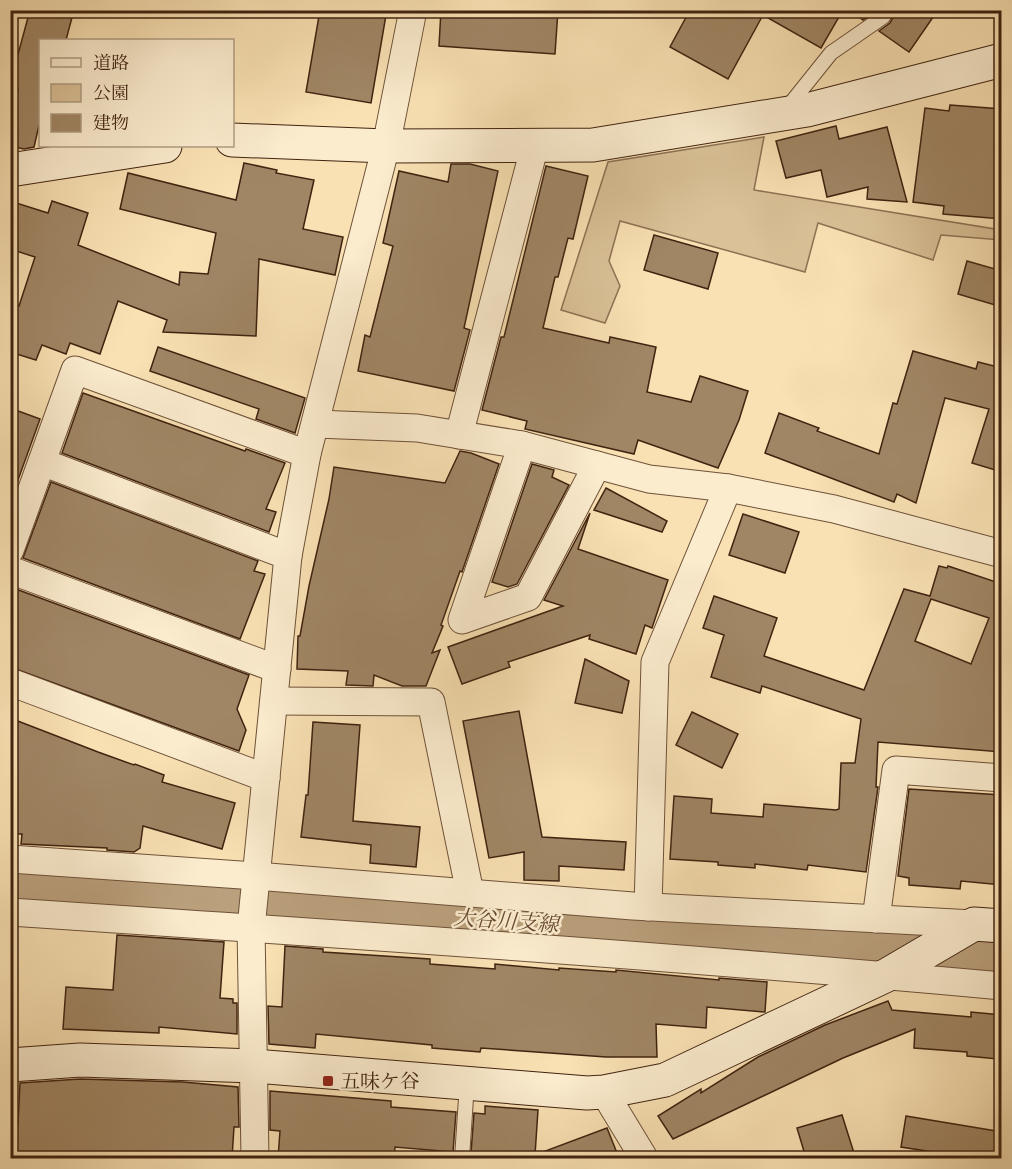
<svg xmlns="http://www.w3.org/2000/svg" width="1012" height="1169" viewBox="0 0 1012 1169" font-family="'IM FELL French Canon','Noto Serif JP',serif">
	<rect width="100%" height="100%" fill="#f9e1b3"/>
	<filter id="stains"><feTurbulence type="fractalNoise" baseFrequency=".00333" numOctaves="4"/><feColorMatrix values="0 0 0 0 .2 0 0 0 0 .09 0 0 0 0 .02 0 0 0 .5 -.17"/></filter>
	<radialGradient id="worn" r=".72"><stop offset=".6" stop-color="#630" stop-opacity="0"/><stop offset="1" stop-color="#630" stop-opacity=".3"/></radialGradient>
	<polygon fill="#dac197" stroke="#8d7254" stroke-width="1.5" points="764,137 754,190 1001,230 1001,240 941,235 933,260 818,223 805,272 620,221 609,261 620,286 605,323 561,310 608,162"/>
	<g fill="none" stroke-linecap="round" stroke-linejoin="round">
		<polyline stroke="#baa07c" stroke-width="52" points="10,885 1002,957"/>
	</g>
	<g fill="#a08665" stroke="#402310" stroke-width="1.5" fill-rule="evenodd">
		<polygon points="30,10 74,10 66,40 40,40 40,121 34,147 24,149 10,146 10,117 18,89 10,87 10,84"/>
		<polygon points="320,10 363,10 386,15 371,103 306,92"/>
		<polygon points="441,10 558,10 555,54 439,46"/>
		<polygon points="690,10 843,10 821,48 763,15 728,79 670,47"/>
		<polygon points="850,10 877,10 863,20"/>
		<polygon points="897,10 938,10 909,52 879,31 890,23"/>
		<polygon points="950,105 1002,109 1002,219 943,214 944,206 913,202 925,108 949,111"/>
		<polygon points="836,126 839,139 887,127 907,202 867,199 868,187 827,197 821,170 786,178 776,141"/>
		<polygon points="244,163 277,170 276,173 314,180 303,229 343,237 335,275 259,259 256,336 163,332 167,320 118,301 100,354 70,343 66,354 42,345 36,360 10,352 10,303 19,306 35,257 10,249 10,201 48,213 52,201 88,213 78,245 179,285 180,272 208,274 216,233 120,209 128,173 236,200"/>
		<polygon points="451,164 470,164 498,171 464,328 470,330 454,391 358,371 365,335 370,337 393,246 383,243 399,171 448,182"/>
		<polygon points="546,166 588,176 573,239 568,238 558,277 555,277 543,328 609,343 610,337 656,347 647,392 691,402 700,376 748,391 739,420 718,468 638,440 634,454 525,429 527,421 482,410 501,337 504,337"/>
		<polygon points="654,235 718,253 708,289 644,270"/>
		<polygon points="967,261 1002,271 1002,307 958,294"/>
		<polygon points="158,347 305,398 295,433 256,419 259,409 150,371"/>
		<polygon points="913,351 976,369 978,362 1002,368 1002,472 972,463 989,409 945,398 916,503 897,494 894,502 765,453 779,413 819,428 817,431 879,454 893,403 897,404"/>
		<polygon points="83,393 245,451 246,449 285,463 266,509 276,512 269,532 62,453"/>
		<polygon points="10,408 40,419 10,502"/>
		<polygon points="460,451 471,453 499,464 462,572 460,571 441,625 443,626 432,653 440,650 426,686 402,686 374,675 373,686 346,685 348,671 297,669 298,636 300,636 309,586 329,499 334,467 445,483"/>
		<polygon points="532,464 554,470 552,477 569,485 517,584 508,587 492,582"/>
		<polygon points="51,482 258,561 254,571 265,574 240,639 23,558"/>
		<polygon points="606,488 667,521 662,532 594,510"/>
		<polygon points="590,513 578,549 668,580 652,628 645,625 636,654 589,639 590,635 508,662 510,667 462,684 448,647 563,606 544,600"/>
		<polygon points="743,514 799,532 785,573 729,555"/>
		<path d="M939,566L947,568L948,566L1002,584V752L878,742L876,787H878L866,872L808,865L807,870L755,864V868L718,865V862L670,859L674,796L712,799L711,813L763,817L764,804L836,810L839,809L841,763H855L861,719L762,686L760,693L711,677L724,635L703,628L714,596L777,618L764,656L864,690L904,589L930,596ZM931,599L989,618L971,664L915,641Z"/>
		<polygon points="13,588 249,675 237,709 246,730 239,751 10,667 10,595"/>
		<polygon points="585,659 629,681 622,713 575,703"/>
		<polygon points="519,711 542,837 626,842 624,870 559,866 559,881 524,880 524,852 489,858 463,721"/>
		<polygon points="692,712 738,734 722,768 676,745"/>
		<polygon points="10,718 98,752 134,765 135,764 164,775 162,782 235,803 222,849 143,826 140,848 134,852 107,850 107,848 21,844 22,834 10,834"/>
		<polygon points="313,722 360,725 353,821 420,827 416,867 370,863 371,845 301,837 306,795 308,795"/>
		<polygon points="909,789 1002,795 1002,885 961,881 960,889 909,885 909,878 898,876"/>
		<polygon points="117,935 224,942 220,998 233,999 233,1003 237,1003 237,1034 159,1027 159,1033 63,1029 66,987 113,990"/>
		<polygon points="285,946 323,949 323,952 430,959 430,964 495,969 495,964 559,970 559,968 616,972 616,970 719,980 719,978 767,982 765,1012 707,1007 706,1028 656,1024 657,1057 606,1057 481,1048 480,1052 432,1048 432,1045 316,1034 315,1048 269,1044 268,1006 282,1007"/>
		<polygon points="888,1001 892,1010 971,1017 971,1012 1002,1015 998,1059 967,1056 967,1052 914,1048 915,1029 843,1058 673,1139 658,1116 701,1089 701,1093 758,1057 825,1025"/>
		<polygon points="80,1079 183,1082 238,1087 239,1127 234,1127 232,1158 33,1158 11,1156 14,1124 18,1124 20,1083"/>
		<polygon points="270,1091 391,1101 391,1107 456,1112 453,1152 395,1147 394,1158 278,1158 280,1131 270,1130"/>
		<polygon points="485,1106 538,1110 535,1155 607,1128 619,1158 478,1158 478,1154 471,1153 474,1113 485,1114"/>
		<polygon points="842,1115 854,1153 836,1158 806,1158 797,1128"/>
		<polygon points="906,1116 1002,1132 1002,1158 972,1158 901,1147"/>
	</g>
	<g fill="none" stroke-linecap="round" stroke-linejoin="round">
		<defs>
			<g id="lane">
				<polyline points="787,108 831,53 883,17 888,10"/>
				<polyline points="462,1158 467,1083"/>
			</g>
			<g id="street">
				<polyline points="316,424 417,428 522,445 649,479 728,488 834,509 1002,554"/>
				<polyline points="459,435 535,145"/>
				<polyline points="522,445 462,620 528,597 597,465"/>
				<polyline points="42,462 288,556"/>
				<polyline points="10,550 75,370 307,454"/>
				<polyline points="10,570 277,669"/>
				<polyline points="10,682 266,778"/>
				<polyline points="274,701 431,702 470,893"/>
				<polyline points="10,859 256,876 633,906 974,924"/>
				<polyline points="648,907 655,662 728,488"/>
				<path d="M10,912C341,934 672,956 1002,986"/>
				<polyline points="876,919 896,770 1002,778"/>
				<polyline points="604,1092 644,1158"/>
				<polyline points="255,1158 251,928 288,556 307,454 386,146 413,10"/>
			</g>
			<g id="secondary">
				<polyline points="232,140 386,146 593,145 807,110 1002,60"/>
				<polyline points="10,170 165,146"/>
				<polyline points="10,1065 80,1060 254,1066 587,1093 604,1092 665,1080 887,975 974,924 1002,926"/>
			</g>
		</defs>
		<use href="#lane" stroke="#6e5239" stroke-width="16"/>
		<use href="#street" stroke="#6e5239" stroke-width="29"/>
		<use href="#secondary" stroke="#402310" stroke-width="35"/>
		<use href="#lane" stroke="#fbecce" stroke-width="14"/>
		<use href="#street" stroke="#fbecce" stroke-width="27"/>
		<use href="#secondary" stroke="#fbecce" stroke-width="33"/>
	</g>
	<rect fill="#8f2418" stroke="#fbecce" stroke-width="2" x="322" y="1075" width="12" height="12" rx="3"/>
	<g text-anchor="middle" stroke-width="5" stroke-linejoin="round" paint-order="stroke">
		<g font-size="20" fill="#402310" stroke="#fbecce" text-anchor="start">
			<text x="340" y="1088">五味ケ谷</text>
		</g>
		<g font-size="21" font-style="italic" fill="#654830" stroke="#fbecce">
			<text transform="translate(506 921) rotate(4)" y="7">大谷川支線</text>
		</g>
	</g>
	<rect width="1012" height="1169" fill="none" stroke="#f9e1b3" stroke-width="36"/>
	<rect x="12" y="12" width="988" height="1145" fill="none" stroke="#402310" stroke-width="3"/>
	<rect x="18" y="18" width="976" height="1133" fill="none" stroke="#402310" stroke-width="1.5"/>
	<rect x="39" y="39" width="195" height="108" fill="#fbecce" stroke="#b09c82" stroke-width="1.5"/>
	<rect x="51" y="58" width="30" height="9" fill="#fbecce" stroke="#b09c82" stroke-width="1.5"/>
	<text x="93" y="69" font-size="18" fill="#402310">道路</text>
	<rect x="51" y="84" width="30" height="18" fill="#dac197" stroke="#b09c82" stroke-width="1.5"/>
	<text x="93" y="99" font-size="18" fill="#402310">公園</text>
	<rect x="51" y="114" width="30" height="18" fill="#a08665" stroke="#b09c82" stroke-width="1.5"/>
	<text x="93" y="129" font-size="18" fill="#402310">建物</text>
	<rect width="100%" height="100%" filter="url(#stains)"/>
	<rect width="100%" height="100%" fill="url(#worn)"/>
</svg>
